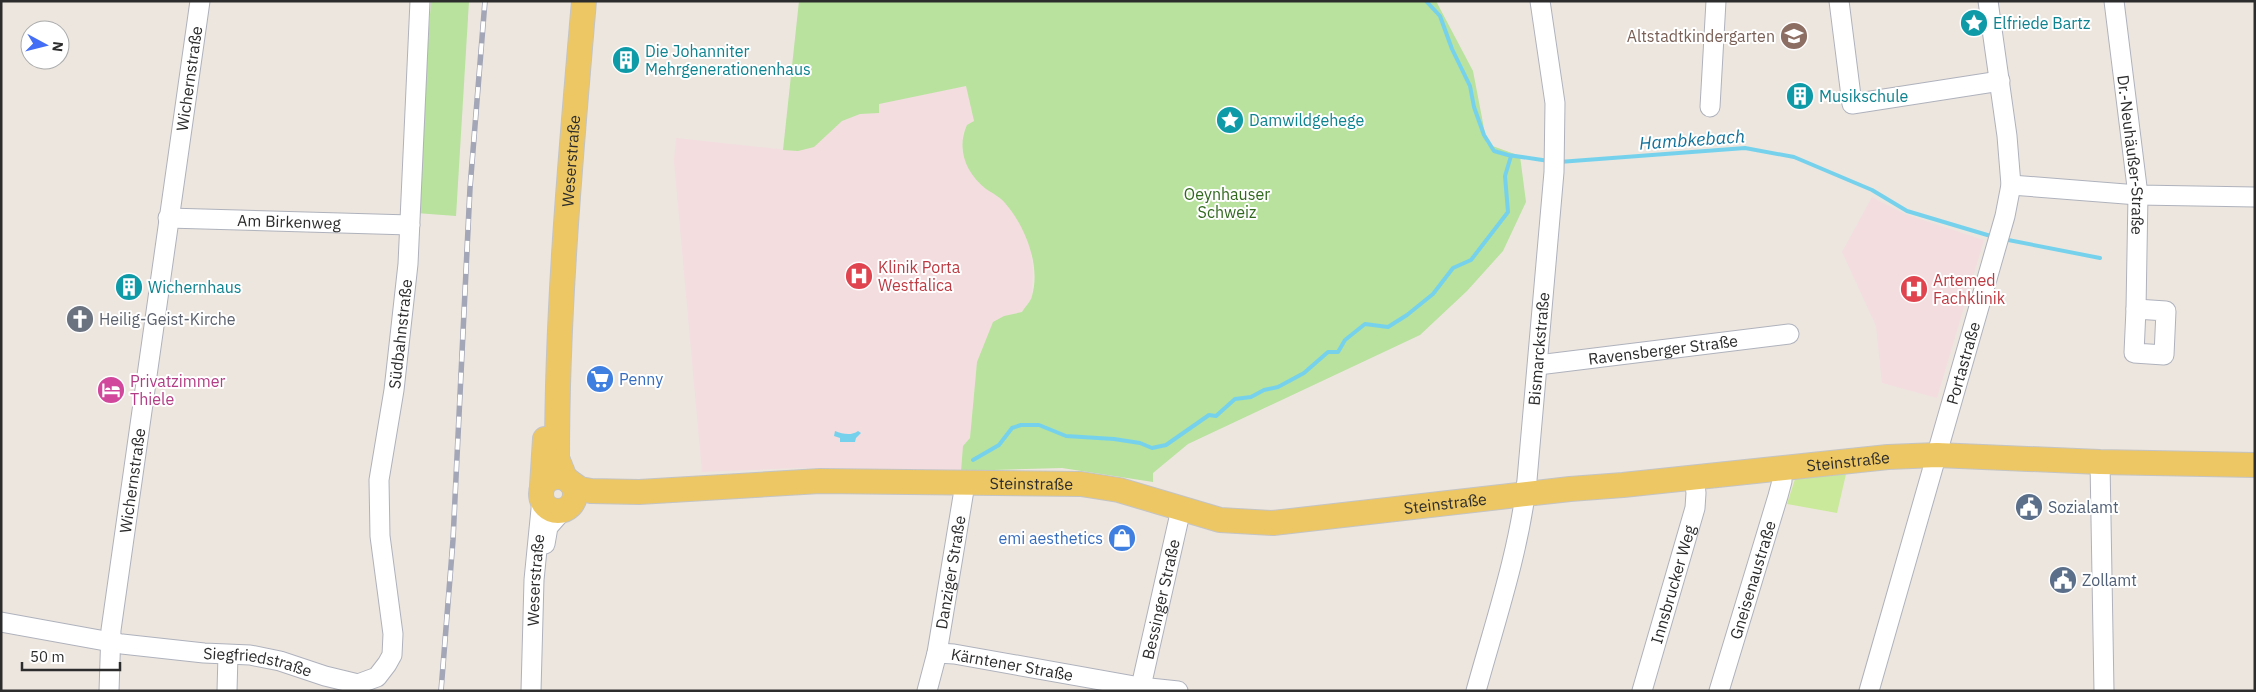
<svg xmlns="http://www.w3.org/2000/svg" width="2256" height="692" viewBox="0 0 2256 692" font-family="'IBM Plex Sans',sans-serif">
	<rect width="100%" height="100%" fill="#ede6df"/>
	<g fill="#f3dddf">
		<polygon points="966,86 974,122 967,125 963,133 962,152 984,187 1004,201 1021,224 1030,245 1033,269 1032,297 1022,312 1004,316 993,322 977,362 970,438 963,446 961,471 799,468 702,472 674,161 676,138 798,151 828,133 842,121 860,114 878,113 878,104"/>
		<polygon points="1872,197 1905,214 1984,240 1937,398 1882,383 1876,326 1842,252"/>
	</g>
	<g fill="#b8e29d">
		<polygon points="431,1 469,1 456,216 416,213"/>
		<path d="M799,1H1436L1473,71L1487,144L1520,156L1526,202L1503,251L1467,291L1420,335L1188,444L1153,473V482L1062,468L961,471L963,446L970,438L977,362L993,322L1004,316L1022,312C1025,307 1031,301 1032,296C1041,265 1025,226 1005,203C1000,197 992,193 986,189C966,173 956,149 967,125L974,121L966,86L879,104V113L860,114L842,121L814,147L798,151L783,150Z"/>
	</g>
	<polygon fill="#cbe99a" points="1846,474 1837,513 1787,504 1795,479"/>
	<path fill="#76d2ec" d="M835,431C843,434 851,436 858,431L861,433L856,438L855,442H840V438L834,436Z"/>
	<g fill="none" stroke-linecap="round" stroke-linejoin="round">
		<g stroke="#76d2ec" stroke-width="4">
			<polyline points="1426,1 1440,16 1452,49 1470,86 1474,107 1484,135 1494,151 1508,155 1549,161"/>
			<polyline points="1559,162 1745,148 1794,157 1872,190 1907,211 1994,237"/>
			<polyline points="2003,239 2100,258"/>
			<polyline points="973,460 999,445 1012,428 1021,425 1039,425 1066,436 1114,439 1140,443 1152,448 1166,445 1209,415 1216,416 1235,399 1251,397 1264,390 1278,387 1304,373 1328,352 1338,352 1345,340 1365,324 1388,327 1407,315 1433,294 1453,268 1471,260 1508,212 1505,176 1511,156"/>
		</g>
		<defs>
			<g id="minor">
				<polyline points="1839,1 1852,104 2000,81"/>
				<path id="s1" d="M2114,1L2138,195L2136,309"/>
				<polyline points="1710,107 1716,1"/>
				<polyline points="2011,185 2138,195 2255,197"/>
				<path id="s2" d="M168,218L410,225"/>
				<polygon points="2136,309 2166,311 2164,355 2134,353"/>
				<path id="s3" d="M1538,365L1789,334"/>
				<polyline points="2100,462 2104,691"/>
				<polyline points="545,544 548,527 563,510"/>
				<path id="s4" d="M1,622L122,644L204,653L250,655L280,661L325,676L358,684L377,677L387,664L392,655L393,634L380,536L379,480L394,390L408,264L420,1"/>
				<path id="s5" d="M937,653L954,654L1140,687L1178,691"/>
				<path id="s6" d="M109,691L111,630L200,1"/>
				<polyline points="227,691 228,655"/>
				<path id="s7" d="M531,691L534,580L542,499"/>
				<path id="s8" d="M927,691L937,653L965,484"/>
				<path id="s9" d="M1140,691L1181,509"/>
				<path id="s10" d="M1476,691C1495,622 1519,552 1527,480L1554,172L1555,103L1540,1"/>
				<path id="s11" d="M1642,691L1695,508L1696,493L1694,477"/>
				<path id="s12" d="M1719,691L1778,496L1782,481L1781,467"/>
				<path id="s13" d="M1869,691L2005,216L2011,185L2007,136L1988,1"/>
			</g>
			<g id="major">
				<circle cx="558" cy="494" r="17"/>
				<path id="s14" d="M565,478L557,458C557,306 571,153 584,1"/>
				<path id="s15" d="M570,482L580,489L591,491L639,492L820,481L1081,484L1119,490L1220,520L1273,523L1570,489L1623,485L1888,457L1937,455L2100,462L2255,465"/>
				<polyline points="542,486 545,439"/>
			</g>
		</defs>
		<use href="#minor" stroke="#afb2bc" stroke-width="21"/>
		<use href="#major" stroke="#c4c4c4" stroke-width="26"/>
		<use href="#minor" stroke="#fff" stroke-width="19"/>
		<use href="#major" stroke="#edc764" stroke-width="24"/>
		<defs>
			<polyline id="rail" points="441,691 453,540 470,188 485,1"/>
		</defs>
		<use href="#rail" stroke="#a2a6b6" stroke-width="5.5"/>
		<use href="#rail" stroke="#fff" stroke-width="4" stroke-dasharray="11" stroke-linecap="butt"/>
	</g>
	<defs>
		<symbol id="sight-disc" viewBox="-11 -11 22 22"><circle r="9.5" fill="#0f9aa8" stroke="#fff"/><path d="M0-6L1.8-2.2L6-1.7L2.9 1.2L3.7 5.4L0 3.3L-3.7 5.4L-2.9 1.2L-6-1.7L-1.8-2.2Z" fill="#fff"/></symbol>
		<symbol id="school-disc" viewBox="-11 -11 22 22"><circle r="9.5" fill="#8d6e63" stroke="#fff"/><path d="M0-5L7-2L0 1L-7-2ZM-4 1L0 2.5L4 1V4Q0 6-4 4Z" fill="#fff"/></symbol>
		<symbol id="building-disc" viewBox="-11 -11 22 22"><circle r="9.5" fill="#0f9aa8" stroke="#fff"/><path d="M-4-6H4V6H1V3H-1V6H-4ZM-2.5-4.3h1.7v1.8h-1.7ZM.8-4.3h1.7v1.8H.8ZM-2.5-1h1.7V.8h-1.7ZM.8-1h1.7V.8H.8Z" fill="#fff"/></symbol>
		<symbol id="hospital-disc" viewBox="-11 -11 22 22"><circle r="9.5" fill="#e0444e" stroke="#fff"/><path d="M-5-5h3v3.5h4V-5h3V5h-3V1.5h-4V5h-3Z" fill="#fff"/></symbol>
		<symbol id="church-disc" viewBox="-11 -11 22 22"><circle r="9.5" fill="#6b7280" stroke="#fff"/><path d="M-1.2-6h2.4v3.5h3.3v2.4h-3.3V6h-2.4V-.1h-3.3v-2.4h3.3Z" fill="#fff"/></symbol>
		<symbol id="supermarket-disc" viewBox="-11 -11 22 22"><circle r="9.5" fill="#3f7fe0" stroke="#fff"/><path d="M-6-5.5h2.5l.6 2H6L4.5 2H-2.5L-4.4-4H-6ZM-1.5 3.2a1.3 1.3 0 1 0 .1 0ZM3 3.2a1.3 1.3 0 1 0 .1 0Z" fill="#fff"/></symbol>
		<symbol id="hotel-disc" viewBox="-11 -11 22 22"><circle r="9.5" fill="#d1479c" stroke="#fff"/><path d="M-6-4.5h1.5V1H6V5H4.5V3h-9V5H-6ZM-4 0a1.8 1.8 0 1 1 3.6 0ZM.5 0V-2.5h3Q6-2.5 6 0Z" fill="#fff"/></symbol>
		<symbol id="civic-disc" viewBox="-11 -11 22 22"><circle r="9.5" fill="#5c6f8a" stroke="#fff"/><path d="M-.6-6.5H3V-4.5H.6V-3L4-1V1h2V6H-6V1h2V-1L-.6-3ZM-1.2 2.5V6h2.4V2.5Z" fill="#fff"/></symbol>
		<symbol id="shop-disc" viewBox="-11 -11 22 22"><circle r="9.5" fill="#3f7fe0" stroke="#fff"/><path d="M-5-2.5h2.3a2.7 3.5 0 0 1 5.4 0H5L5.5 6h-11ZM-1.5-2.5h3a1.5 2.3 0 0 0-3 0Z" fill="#fff"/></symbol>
	</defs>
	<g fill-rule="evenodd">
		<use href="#sight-disc" x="1958" y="7" width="32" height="32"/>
		<use href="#school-disc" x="1778" y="20" width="32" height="32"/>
		<use href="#building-disc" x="610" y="44" width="32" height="32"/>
		<use href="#building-disc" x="1784" y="80" width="32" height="32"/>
		<use href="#sight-disc" x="1214" y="104" width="32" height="32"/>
		<use href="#hospital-disc" x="843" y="260" width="32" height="32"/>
		<use href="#building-disc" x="113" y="271" width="32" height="32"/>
		<use href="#hospital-disc" x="1898" y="273" width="32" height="32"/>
		<use href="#church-disc" x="64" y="303" width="32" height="32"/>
		<use href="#supermarket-disc" x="584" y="363" width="32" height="32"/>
		<use href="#hotel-disc" x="95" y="374" width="32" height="32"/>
		<use href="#civic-disc" x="2013" y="491" width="32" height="32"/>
		<use href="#shop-disc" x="1106" y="522" width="32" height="32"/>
		<use href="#civic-disc" x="2047" y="564" width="32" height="32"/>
	</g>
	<g text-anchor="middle" stroke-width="4" stroke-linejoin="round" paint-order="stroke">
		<g font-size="16" fill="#0d838f" stroke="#fff" text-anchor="start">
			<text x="1993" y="29">Elfriede Bartz</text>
			<text x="645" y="57">Die Johanniter<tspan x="645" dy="18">Mehrgenerationenhaus</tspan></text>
			<text x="1819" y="102">Musikschule</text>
			<text x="1249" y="126">Damwildgehege</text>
			<text x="148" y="293">Wichernhaus</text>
		</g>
		<g font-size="16" fill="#785e54" stroke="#fff" text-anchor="end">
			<text x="1775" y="42">Altstadtkindergarten</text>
		</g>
		<g font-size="16" fill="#2c2c2c" stroke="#fff">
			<text dy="6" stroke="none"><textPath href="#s6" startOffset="618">Wichernstraße</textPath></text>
			<text dy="6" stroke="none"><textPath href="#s1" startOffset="155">Dr.-Neuhäußer-Straße</textPath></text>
			<text dy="6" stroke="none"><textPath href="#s14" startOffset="319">Weserstraße</textPath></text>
			<text dy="6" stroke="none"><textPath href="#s2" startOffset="121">Am Birkenweg</textPath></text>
			<text dy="6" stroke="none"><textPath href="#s4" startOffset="734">Südbahnstraße</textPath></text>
			<text dy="6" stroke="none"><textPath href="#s10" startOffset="349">Bismarckstraße</textPath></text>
			<text dy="6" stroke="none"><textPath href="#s3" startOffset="126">Ravensberger Straße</textPath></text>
			<text dy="6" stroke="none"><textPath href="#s13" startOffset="341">Portastraße</textPath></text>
			<text dy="6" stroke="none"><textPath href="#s15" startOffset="1289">Steinstraße</textPath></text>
			<text dy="6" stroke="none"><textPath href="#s6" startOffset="212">Wichernstraße</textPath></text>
			<text dy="6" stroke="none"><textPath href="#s15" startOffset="464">Steinstraße</textPath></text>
			<text dy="6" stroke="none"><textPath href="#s15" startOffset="884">Steinstraße</textPath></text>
			<text dy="6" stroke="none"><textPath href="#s8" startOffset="121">Danziger Straße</textPath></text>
			<text dy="6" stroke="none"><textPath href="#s7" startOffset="111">Weserstraße</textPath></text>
			<text dy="6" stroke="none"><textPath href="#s12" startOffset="116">Gneisenaustraße</textPath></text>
			<text dy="6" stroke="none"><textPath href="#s11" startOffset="111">Innsbrucker Weg</textPath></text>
			<text dy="6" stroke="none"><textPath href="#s9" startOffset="94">Bessinger Straße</textPath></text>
			<text dy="6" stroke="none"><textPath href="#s4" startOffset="260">Siegfriedstraße</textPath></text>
			<text dy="6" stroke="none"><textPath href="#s5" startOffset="76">Kärntener Straße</textPath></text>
		</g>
		<g font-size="16" fill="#30681d" stroke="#fff">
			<text x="1227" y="200">Oeynhauser<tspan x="1227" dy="18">Schweiz</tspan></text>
		</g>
		<g font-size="16" fill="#be3a42" stroke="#fff" text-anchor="start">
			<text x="878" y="273">Klinik Porta<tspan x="878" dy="18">Westfalica</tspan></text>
			<text x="1933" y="286">Artemed<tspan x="1933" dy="18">Fachklinik</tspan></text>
		</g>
		<g font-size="16" fill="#5b616d" stroke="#fff" text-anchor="start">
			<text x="99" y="325">Heilig-Geist-Kirche</text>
		</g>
		<g font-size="16" fill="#366cbe" stroke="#fff" text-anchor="start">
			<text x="619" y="385">Penny</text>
			<text x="1103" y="544" text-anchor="end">emi aesthetics</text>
		</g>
		<g font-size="16" fill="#b23c85" stroke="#fff" text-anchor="start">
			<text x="130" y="387">Privatzimmer<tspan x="130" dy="18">Thiele</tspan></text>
		</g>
		<g font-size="16" fill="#4e5e75" stroke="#fff" text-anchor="start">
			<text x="2048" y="513">Sozialamt</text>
			<text x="2082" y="586">Zollamt</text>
		</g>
		<g font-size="18" font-style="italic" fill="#11729b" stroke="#fff">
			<text transform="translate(1692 140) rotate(-4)" y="6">Hambkebach</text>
		</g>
	</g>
	<rect width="2256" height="692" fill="none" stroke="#2c2c2c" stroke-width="5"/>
	<g transform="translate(45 45) rotate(97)"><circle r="24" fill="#ffffff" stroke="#ababab"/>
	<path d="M0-4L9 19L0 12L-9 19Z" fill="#446ef5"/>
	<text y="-8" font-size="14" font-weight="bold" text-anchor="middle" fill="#2c2c2c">N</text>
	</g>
	<path d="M22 662v8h98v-8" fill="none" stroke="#2c2c2c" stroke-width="2.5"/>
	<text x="30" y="662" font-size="15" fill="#2c2c2c" stroke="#ffffff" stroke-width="4" paint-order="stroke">50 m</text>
</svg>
